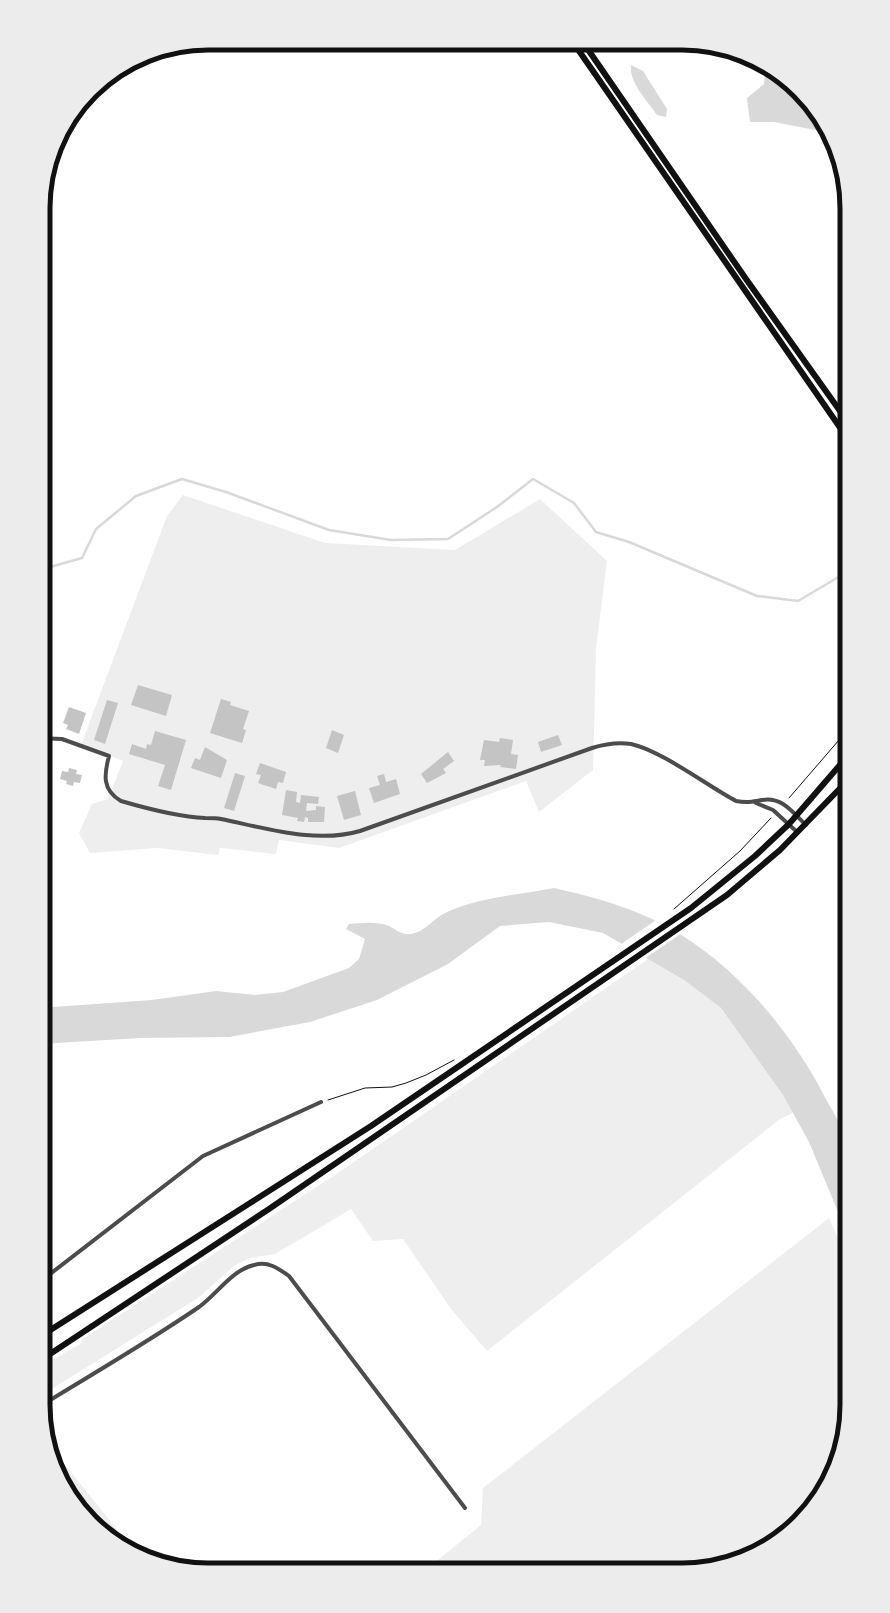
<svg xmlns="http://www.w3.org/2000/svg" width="890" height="1613" viewBox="0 0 890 1613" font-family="Bitter,serif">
	<rect width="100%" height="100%" fill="#fff"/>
	<g fill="#eee">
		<polygon points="183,495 325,543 455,550 540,499 607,561 596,649 593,770 539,812 526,781 339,848 279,840 276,854 220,848 218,855 157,848 90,853 79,833 92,804 108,799 123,761 81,745 167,516"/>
		<polygon points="648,959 684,980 721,1008 783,1094 793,1113 780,1119 487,1351 451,1309 403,1239 373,1241 351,1209 275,1254 249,1258 234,1266 198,1298 42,1395 41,1366 82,1343 81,1340 335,1175"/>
		<polygon points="829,1218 856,1279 857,1417 821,1512 739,1571 418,1576 481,1525 483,1488"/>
		<polygon points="42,1436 143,1562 101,1544 42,1462"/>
	</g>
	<g fill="#d9d9d9">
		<polygon points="766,60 796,75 836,134 774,122 750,122 747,98 764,84"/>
		<path d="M631,65L643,71L667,109L666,117L657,115C647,100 629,83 631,65Z"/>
		<path d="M554,888C599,898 644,911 683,936C744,975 794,1036 827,1101C836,1117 853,1145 855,1163C859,1190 856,1227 856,1255L809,1142L783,1095L721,1008L684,980L603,933L549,922L500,926L448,964L377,1000L310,1022L229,1037L141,1038L39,1044V1008L152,1000L216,991L255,995L283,992L349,968L359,959L365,939L346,929L349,924C362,923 377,921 389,926C397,930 401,935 411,934C425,932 433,919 445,913C477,897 519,895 554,888Z"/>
	</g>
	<polygon fill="#fff" points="659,918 685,931 641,961 617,947"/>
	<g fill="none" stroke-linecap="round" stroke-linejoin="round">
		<polyline stroke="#d9d9d9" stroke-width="2.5" points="36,558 50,567 82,558 96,529 136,496 182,479 226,492 329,530 391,540 448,539 497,507 533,479 574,503 596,532 629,542 757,596 798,601 842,575 851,564"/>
	</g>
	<g fill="#c4c4c4">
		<polygon points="138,685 172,695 166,716 131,705"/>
		<polygon points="221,699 231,702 230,705 249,711 243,729 246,730 242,743 210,733"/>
		<polygon points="107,700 118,703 105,744 94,740"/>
		<polygon points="69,707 86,713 79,734 66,729 68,725 63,723"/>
		<polygon points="332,730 344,735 338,753 326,748"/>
		<polygon points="155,731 186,740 171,790 158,786 165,765 129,754 132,744 146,749 147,744 151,745"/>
		<polygon points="558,735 562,745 541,752 538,742"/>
		<polygon points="500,738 513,740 511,754 518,755 516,769 500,767 501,765 484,766 485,760 480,760 484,740 499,742"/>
		<polygon points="205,747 227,760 221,778 191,768 195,758 200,760"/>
		<polygon points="448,752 454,761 443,769 446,773 427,783 421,774"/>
		<polygon points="260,763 286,772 283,783 278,782 276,789 258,783 261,775 256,774"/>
		<polygon points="69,768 77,770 76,774 82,775 80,783 74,782 73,786 66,784 67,781 60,779 62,771 68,772"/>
		<polygon points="235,773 245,776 234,811 224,808"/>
		<polygon points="384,774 386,782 396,779 400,794 374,803 369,788 380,785 377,776"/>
		<polygon points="286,790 297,792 296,802 300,803 301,795 319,797 318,804 307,803 306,811 316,810 316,806 325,807 324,822 308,822 308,818 305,817 304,822 297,821 298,818 282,815"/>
		<polygon points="355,791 361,815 344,820 337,796"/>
	</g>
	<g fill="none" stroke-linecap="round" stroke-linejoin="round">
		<g stroke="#111" stroke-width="1">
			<polyline points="789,798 852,725"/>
			<polyline points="674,909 740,851 771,818"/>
			<polyline points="328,1100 365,1088 392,1087 406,1083 426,1075 454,1060"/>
		</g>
		<g stroke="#4c4c4c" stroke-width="4">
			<path d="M37,738L62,739L109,756C104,775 102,790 121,801C145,808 180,817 205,818C211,818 216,818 221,819C265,828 316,844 360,831L592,748C605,744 617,742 631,744C660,750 708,786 736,801C746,803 752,802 762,800C782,796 793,813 806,825"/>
			<polyline points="756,803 773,810 796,831"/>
			<polyline points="41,1281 203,1156 321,1102"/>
			<path d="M42,1405C94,1373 148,1342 199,1307C217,1294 232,1270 254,1265C268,1261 278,1268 289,1276L465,1508"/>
		</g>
		<g stroke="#111" stroke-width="6">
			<polyline points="568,35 850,442"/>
			<polyline points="578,35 746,279 850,425"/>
			<polyline points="41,1336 371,1126 691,908 755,856 789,824 852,751"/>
			<polyline points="41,1360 269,1209 727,895 780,850 852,776"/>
		</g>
	</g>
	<path d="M0 0H890V1613H0ZM208 50H682A158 158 0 0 1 840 208V1405A158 158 0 0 1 682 1563H208A158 158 0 0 1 50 1405V208A158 158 0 0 1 208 50Z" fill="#ececec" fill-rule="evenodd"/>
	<path fill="none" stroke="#111" stroke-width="5" d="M208 50H682A158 158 0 0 1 840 208V1405A158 158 0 0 1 682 1563H208A158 158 0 0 1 50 1405V208A158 158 0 0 1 208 50Z"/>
</svg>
